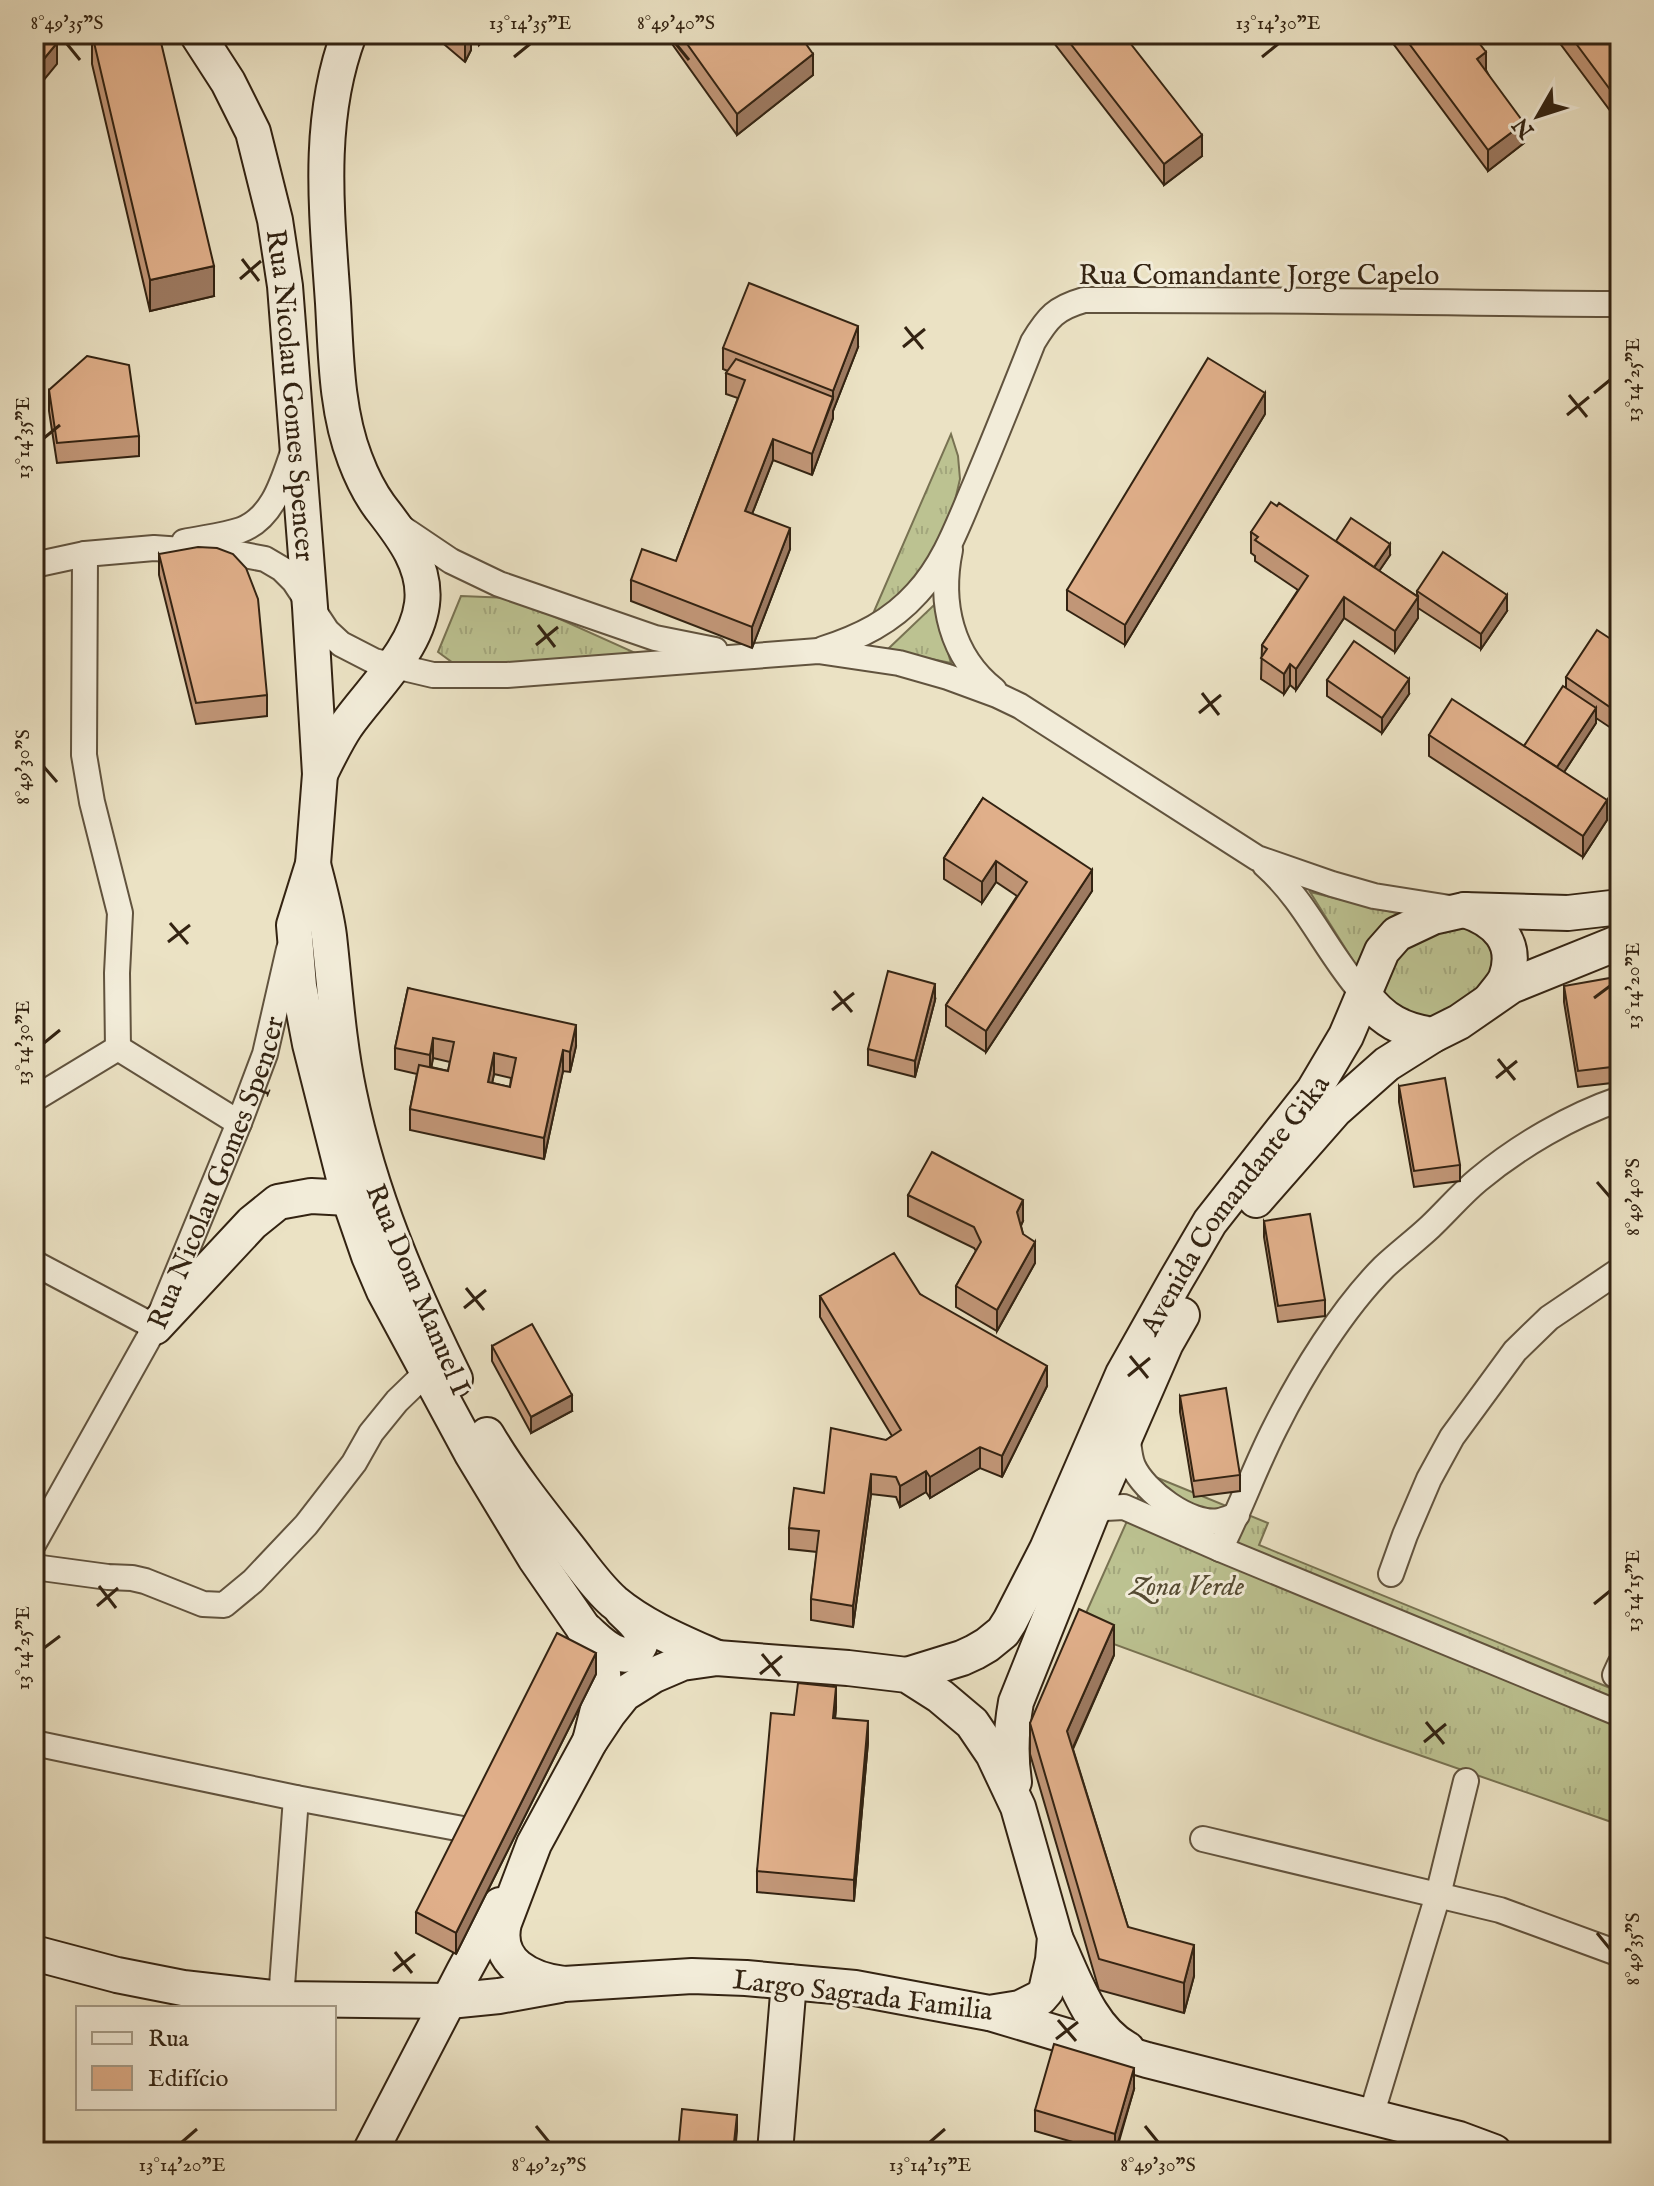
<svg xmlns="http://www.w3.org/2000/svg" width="1654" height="2186" viewBox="0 0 1654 2186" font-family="'IM FELL English',serif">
	<defs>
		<pattern id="grass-tufts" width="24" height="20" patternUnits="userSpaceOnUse" patternTransform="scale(2)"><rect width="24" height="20" fill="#bcc291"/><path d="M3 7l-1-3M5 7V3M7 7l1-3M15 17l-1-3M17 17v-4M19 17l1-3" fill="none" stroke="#a2a67c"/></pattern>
	</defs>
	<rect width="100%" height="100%" fill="#ebe2c4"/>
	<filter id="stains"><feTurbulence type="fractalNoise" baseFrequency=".0025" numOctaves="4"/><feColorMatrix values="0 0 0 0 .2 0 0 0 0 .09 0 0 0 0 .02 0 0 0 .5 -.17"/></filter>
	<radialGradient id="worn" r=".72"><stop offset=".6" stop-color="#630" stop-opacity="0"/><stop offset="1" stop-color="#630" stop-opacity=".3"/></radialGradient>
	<g fill="url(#grass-tufts)" stroke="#787252" stroke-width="2">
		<polygon points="951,434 958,456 960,479 953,509 930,559 891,604 869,623"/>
		<polygon points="461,596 513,598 640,655 458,672 453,663 438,652"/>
		<polygon points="934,605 951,663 887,650"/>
		<polygon points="1310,892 1417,918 1364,978"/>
		<polygon points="1431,919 1483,931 1498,967 1492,990 1434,1031 1383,1000 1377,977"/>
		<polygon points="1148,1474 1268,1523 1259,1545 1620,1692 1620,1825 1376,1740 1078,1631"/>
	</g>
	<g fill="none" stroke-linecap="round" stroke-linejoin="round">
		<defs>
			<g id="street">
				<polyline points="402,528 451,561 499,584 655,638 715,650"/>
				<path d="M184,542C202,538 223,536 241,530C273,518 283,481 293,452"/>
				<path d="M950,550C939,603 951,656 994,690"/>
				<polyline points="85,554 84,755 92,802 120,913 117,973 118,1048"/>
				<polyline points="34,565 85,554 154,548 239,554 265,559 282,569 294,581 327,631 341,644 374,661 433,675 507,675 818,651 899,663 948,677 997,695 1020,706 1257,858 1332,884 1374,896 1450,908"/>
				<path d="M823,649C860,637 891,622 917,593C945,563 959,522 975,485C995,438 1014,390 1033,342C1048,317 1056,308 1084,300C1263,299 1441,303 1620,304"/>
				<path d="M1265,865C1307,902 1327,954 1364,995"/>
				<polyline points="118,1048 239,1123"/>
				<polyline points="34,1099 118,1048"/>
				<polyline points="34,1263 155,1327"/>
				<path d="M1127,1435C1129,1445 1129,1457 1133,1466C1144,1491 1190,1526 1219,1521C1225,1520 1231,1517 1237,1515"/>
				<polyline points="1091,1515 1105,1508 1124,1507 1220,1549 1620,1714"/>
				<path id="s1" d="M34,1543L155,1327L239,1123L265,1054L289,949"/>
				<path d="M1220,1549C1240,1510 1255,1467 1275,1428C1302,1374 1342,1309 1384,1267C1399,1253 1415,1241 1430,1227C1446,1212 1461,1194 1478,1180C1519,1146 1570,1116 1620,1099"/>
				<polyline points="34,1567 108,1577 132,1578 145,1581 203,1604 224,1605 253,1581 306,1525 354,1463 371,1433 397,1401 427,1372"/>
				<polyline points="1391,1574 1405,1535 1429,1479 1452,1437 1515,1351 1549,1318 1620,1270"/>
				<polyline points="1615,1675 1620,1664"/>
				<polyline points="34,1743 296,1798 468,1830"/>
				<polyline points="1203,1839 1500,1910 1620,1954"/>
				<polyline points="281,1999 296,1798"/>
				<polyline points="1371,2116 1438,1895 1466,1781"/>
			</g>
			<g id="secondary">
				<path id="s2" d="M197,34L228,82L253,132L275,220L285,286L310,607L320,774L313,864L294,925L299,986L310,1044L349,1198L369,1256L384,1291L472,1454L535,1558L582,1626L602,1662L604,1685L590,1741"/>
				<path d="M320,774C328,758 336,741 346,726C372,689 416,650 422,604C427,566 401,534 380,507C369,492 361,475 355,459C336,410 336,354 333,303C327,213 316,121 349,34"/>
				<path d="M313,864C319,888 326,912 329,936C335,989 338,1041 349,1093C370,1195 409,1286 455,1379"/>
				<path d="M1465,910C1496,920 1519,942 1506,978C1503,985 1496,992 1491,999"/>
				<path d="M1364,995C1382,1020 1403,1031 1433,1035"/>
				<polyline points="1256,1200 1335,1110 1387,1064 1433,1035 1459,1022 1511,986 1620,942"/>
				<polyline points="155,1327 252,1223 278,1202 311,1196 349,1198"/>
				<path d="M487,1435C511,1476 541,1513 570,1550C584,1568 597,1587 614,1602C644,1627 681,1642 717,1658"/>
				<path d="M587,1631C597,1640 607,1651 620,1654C634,1658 646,1644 640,1630C636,1622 628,1616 622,1610"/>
				<path d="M717,1658L848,1668L907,1675L940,1696L972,1723L993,1754L1018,1807L1055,1937L1053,1960L1046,1991L1040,1998L1020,2008L989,2013L855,1988L746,1978L692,1976L564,1984C531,1980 494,1963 504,1923L534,1844L590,1741L608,1714L624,1694L654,1675L682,1663Z"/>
				<path id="s3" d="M907,1675L962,1658L975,1652L987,1645L1003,1632L1010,1621L1047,1549L1123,1374L1176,1280L1210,1222L1314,1090L1346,1036L1382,951L1397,934L1433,917L1464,910L1568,913L1620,907"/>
				<path d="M1014,1782C1010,1755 1011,1729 1016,1702L1091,1515L1166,1343L1182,1315"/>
				<path d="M1055,1938C1073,1975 1089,2029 1127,2049"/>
				<polyline points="34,1953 117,1975 183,1988 281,1999 449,2001 499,1996 560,1985"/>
				<polyline points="993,2014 1147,2060 1459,2139 1494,2152"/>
				<polyline points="370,2152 464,1971 500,1905"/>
				<polyline points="775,2152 789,1982"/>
			</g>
		</defs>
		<use href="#street" stroke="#61533e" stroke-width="28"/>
		<use href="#secondary" stroke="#332312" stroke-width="38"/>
		<use href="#street" stroke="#f2ecd9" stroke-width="24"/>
		<use href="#secondary" stroke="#f2ecd9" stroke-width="34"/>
	</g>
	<g fill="#c19677" stroke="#332312" stroke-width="2" fill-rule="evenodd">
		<polygon points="92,34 214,296 150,311 92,64"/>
		<polygon points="432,34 489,34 479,45 471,38 471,50 465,62"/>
		<polygon points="665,34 799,34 813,75 737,135"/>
		<polygon points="1047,34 1123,34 1202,156 1164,185"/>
		<polygon points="1386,34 1472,34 1486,70 1524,143 1488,171"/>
		<polygon points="1553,34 1620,34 1620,124"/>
		<polygon points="858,347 833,411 833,418 812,475 773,460 752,514 790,549 752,648 631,601 631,580 676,561 738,398 726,394 726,373 728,371 723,369 723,348"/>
		<polygon points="49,390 139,436 139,456 57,463 49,411"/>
		<polygon points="1265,414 1125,645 1067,610 1067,590"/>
		<polygon points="1251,532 1336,541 1390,555 1379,571 1417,596 1417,591 1507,611 1481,649 1418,608 1418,618 1395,652 1344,618 1296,690 1290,685 1284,694 1261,679 1262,645 1298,590 1255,561 1255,556 1251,553"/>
		<polygon points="159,554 267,695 267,716 196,724 159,575"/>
		<polygon points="1620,645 1620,734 1596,718 1596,723 1564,772 1607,820 1583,857 1429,756 1429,735 1524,746 1566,688 1566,677"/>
		<polygon points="1327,680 1409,694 1382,733 1327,696"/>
		<polygon points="983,798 1092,891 986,1052 946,1026 946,1005 1017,896 996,882 982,903 944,879 944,858"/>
		<polygon points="1564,986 1620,1038 1620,1082 1578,1087 1564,1002"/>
		<path d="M408,988L576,1046L570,1072L563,1071L544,1159L410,1130V1109L417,1074L395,1069V1048ZM433,1058L450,1062L448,1071L431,1067ZM494,1074L511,1078L510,1087L492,1083Z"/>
		<polygon points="935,1000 915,1077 868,1065 868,1049"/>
		<polygon points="1399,1086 1460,1165 1460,1181 1414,1187 1399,1102"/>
		<polygon points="908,1195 1023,1221 1021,1226 1023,1234 1035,1263 997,1331 956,1307 956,1286 976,1251 974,1248 908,1216"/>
		<polygon points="1264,1221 1325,1300 1325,1316 1278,1322 1264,1237"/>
		<polygon points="920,1294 1047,1386 1002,1477 980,1468 930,1498 926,1492 900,1507 896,1497 871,1494 853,1627 811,1620 811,1599 817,1552 789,1549 789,1528 824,1493 886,1440 892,1436 820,1317 820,1296"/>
		<polygon points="492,1346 572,1411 531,1433 492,1361"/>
		<polygon points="1180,1396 1240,1475 1240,1491 1194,1497 1180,1412"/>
		<polygon points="1114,1655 1073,1749 1128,1927 1194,1976 1184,2013 1099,1990 1030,1754 1030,1723"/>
		<polygon points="596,1674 456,1954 416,1933 416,1912"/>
		<polygon points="836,1708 835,1718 868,1742 854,1901 757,1892 757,1871 794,1715"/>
		<polygon points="1134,2089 1116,2152 1107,2152 1035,2131 1035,2110"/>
	</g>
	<g fill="#9d7a61" stroke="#332312" stroke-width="2">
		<polygon points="469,34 471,34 471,50 465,62 465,42"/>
		<polygon points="479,34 489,34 479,45"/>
		<polygon points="57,43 57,64 34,92 34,71"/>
		<polygon points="1486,52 1486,73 1477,59"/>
		<polygon points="813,54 813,75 737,135 737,114"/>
		<polygon points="1524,123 1524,143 1488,171 1488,150"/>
		<polygon points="1202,135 1202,156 1164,185 1164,164"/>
		<polygon points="214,266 214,296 150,311 150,280"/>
		<polygon points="858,326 858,347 833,411 833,418 812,475 812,454 833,399 833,391"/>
		<polygon points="1265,393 1265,414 1125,645 1125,625"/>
		<polygon points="773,439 773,460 745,532 745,511"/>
		<polygon points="790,528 790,549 752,648 752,627"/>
		<polygon points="1390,544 1390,555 1371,583 1371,572"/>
		<polygon points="1507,595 1507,611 1481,649 1481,634"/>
		<polygon points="1344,597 1344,618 1296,690 1296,669"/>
		<polygon points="1418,597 1418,618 1395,652 1395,631"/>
		<polygon points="1290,664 1290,685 1284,694 1284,674"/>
		<polygon points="1409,679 1409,694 1382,733 1382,718"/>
		<polygon points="1596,708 1596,723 1557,783 1557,767"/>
		<polygon points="1607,800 1607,820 1583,857 1583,836"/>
		<polygon points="996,861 996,882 982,903 982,882"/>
		<polygon points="1092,870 1092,891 986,1052 986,1031"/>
		<polygon points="935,984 935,1000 915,1077 915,1061"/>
		<polygon points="576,1025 576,1046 570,1072 570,1052"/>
		<polygon points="433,1038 433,1058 430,1076 430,1055"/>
		<polygon points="563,1050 563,1071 544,1159 544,1138"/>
		<polygon points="494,1053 494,1074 488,1103 488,1082"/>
		<polygon points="1023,1200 1023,1221 1017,1232 1017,1212"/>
		<polygon points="1035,1242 1035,1263 997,1331 997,1310"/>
		<polygon points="1047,1366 1047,1386 1002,1477 1002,1456"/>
		<polygon points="572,1395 572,1411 531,1433 531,1417"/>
		<polygon points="980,1447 980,1468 930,1498 930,1477"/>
		<polygon points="926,1471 926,1492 900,1507 900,1486"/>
		<polygon points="871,1474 871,1494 853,1627 853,1606"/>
		<polygon points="1114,1625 1114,1655 1067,1761 1067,1731"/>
		<polygon points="596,1653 596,1674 456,1954 456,1933"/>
		<polygon points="836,1687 836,1708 833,1739 833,1718"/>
		<polygon points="868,1721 868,1742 854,1901 854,1880"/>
		<polygon points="1194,1945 1194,1976 1184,2013 1184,1983"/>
		<polygon points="1134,2068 1134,2089 1115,2152 1115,2134"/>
		<polygon points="737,2115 737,2131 735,2152 733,2152"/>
	</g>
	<g fill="#e0af8a" stroke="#332312" stroke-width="2" fill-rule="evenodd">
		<polygon points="34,34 56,34 57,43 34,71"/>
		<polygon points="92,34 159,34 214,266 150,280"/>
		<polygon points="456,34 469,34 465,42"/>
		<polygon points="680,34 799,34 813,54 737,114"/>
		<polygon points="1063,34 1123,34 1202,135 1164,164"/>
		<polygon points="1402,34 1472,34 1486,52 1477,59 1524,123 1488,150"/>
		<polygon points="1569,34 1620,34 1620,103"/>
		<polygon points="749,283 858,326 833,391 723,348"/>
		<polygon points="87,356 129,365 139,436 57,443 49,390"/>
		<polygon points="1208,358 1265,393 1125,625 1067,590"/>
		<polygon points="736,359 833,397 812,454 773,439 745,511 790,528 752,627 631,580 642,549 676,561 745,380 726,373"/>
		<polygon points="1271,502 1277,506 1279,503 1418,597 1395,631 1344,597 1296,669 1290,664 1284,674 1261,658 1267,649 1262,645 1308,576 1255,540 1258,537 1251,532"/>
		<polygon points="1351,518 1390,544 1374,567 1336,541"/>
		<polygon points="198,547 217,548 233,554 246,568 258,599 267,695 196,703 159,554"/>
		<polygon points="1443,552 1507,595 1481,634 1417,591"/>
		<polygon points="1597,630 1620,645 1620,714 1566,677"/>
		<polygon points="1354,641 1409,679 1382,718 1327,680"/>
		<polygon points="1563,686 1596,708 1557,767 1524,746"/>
		<polygon points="1452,699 1607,800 1583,836 1429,735"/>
		<polygon points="983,798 1092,870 986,1031 946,1005 1027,882 996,861 982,882 944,858"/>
		<polygon points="888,971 935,984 915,1061 868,1049"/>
		<polygon points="1610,978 1620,1038 1620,1066 1578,1071 1564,986"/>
		<path d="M408,988L576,1025L570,1052L563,1050L544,1138L410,1109L419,1065L448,1071L454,1042L433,1038L430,1055L395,1048ZM494,1053L516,1058L510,1087L488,1082Z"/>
		<polygon points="1445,1078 1460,1165 1414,1171 1399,1086"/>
		<polygon points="932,1152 1023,1200 1017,1212 1023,1234 1035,1242 997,1310 956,1286 981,1242 974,1227 908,1195"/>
		<polygon points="1310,1214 1325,1300 1278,1306 1264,1221"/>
		<polygon points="894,1253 920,1294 1047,1366 1002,1456 980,1447 930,1477 926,1471 900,1486 896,1477 871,1474 853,1606 811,1599 819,1531 789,1528 794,1488 824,1493 831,1428 886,1440 901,1430 820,1296"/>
		<polygon points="532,1324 572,1395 531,1417 492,1346"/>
		<polygon points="1226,1388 1240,1475 1194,1481 1180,1396"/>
		<polygon points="1079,1609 1114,1625 1067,1731 1128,1927 1194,1945 1184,1983 1099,1959 1030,1723"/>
		<polygon points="557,1633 596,1653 456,1933 416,1912"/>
		<polygon points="798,1683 836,1687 833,1718 868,1721 854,1880 757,1871 771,1713 794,1715"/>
		<polygon points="1054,2044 1134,2068 1115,2134 1035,2110"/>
		<polygon points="682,2109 737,2115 733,2152 678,2152"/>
	</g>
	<path fill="none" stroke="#332312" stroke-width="3" d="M67,44L80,60M676,44L689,60M514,57L530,44M1262,57L1278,44M242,259L259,281M240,279L261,261M905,327L923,349M903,347L925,329M1594,393L1610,380M1569,395L1587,417M1567,415L1589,397M44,438L60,425M538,625L555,647M536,645L558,627M1202,693L1219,715M1199,713L1221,695M44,767L57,782M170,923L188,944M168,942L190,925M834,991L852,1012M1594,998L1610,986M832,1010L854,993M44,1043L60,1030M1498,1059L1515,1080M1496,1078L1517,1061M1597,1182L1610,1197M466,1288L484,1310M464,1308L486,1290M1130,1356L1148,1378M1128,1376L1150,1358M99,1586L116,1608M1594,1604L1610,1591M97,1606L118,1588M44,1648L60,1636M762,1654L780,1676M760,1674L782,1656M1426,1722L1444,1744M1424,1742L1446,1724M1597,1933L1610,1949M395,1952L412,1973M393,1971L415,1954M1058,2020L1076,2041M1056,2039L1078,2022M536,2126L549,2142M1145,2126L1158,2142M182,2142L197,2129M930,2142L945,2129"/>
	<g text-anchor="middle" stroke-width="6" stroke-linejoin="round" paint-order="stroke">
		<g font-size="28" fill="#332312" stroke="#f2ecd9">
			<text x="1259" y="284">Rua Comandante Jorge Capelo</text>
			<text dy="10" stroke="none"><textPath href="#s2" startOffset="380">Rua Nicolau Gomes Spencer</textPath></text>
			<text dy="10" stroke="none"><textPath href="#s1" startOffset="414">Rua Nicolau Gomes Spencer</textPath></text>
			<text dy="10" stroke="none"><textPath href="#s3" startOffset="594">Avenida Comandante Gika</textPath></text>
			<text transform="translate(419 1289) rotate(67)" y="10">Rua Dom Manuel I</text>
			<text transform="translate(863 1994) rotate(7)" y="10">Largo Sagrada Familia</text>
		</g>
		<g font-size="28" font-style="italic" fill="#554b32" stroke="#f2ecd9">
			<text x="1187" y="1595">Zona Verde</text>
		</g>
	</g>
	<rect width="1654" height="2186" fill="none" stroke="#ebe2c4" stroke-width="88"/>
	<rect x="76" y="2006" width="260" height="104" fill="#f2ecd9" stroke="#a69c89" stroke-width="2"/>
	<rect x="92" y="2032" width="40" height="12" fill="#f2ecd9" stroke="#a69c89" stroke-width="2"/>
	<text x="148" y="2046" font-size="24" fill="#332312">Rua</text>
	<rect x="92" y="2066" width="40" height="24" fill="#e0af8a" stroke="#a69c89" stroke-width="2"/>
	<text x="148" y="2086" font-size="24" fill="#332312">Edifício</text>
	<g transform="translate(1538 116) rotate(231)" stroke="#f2ecd9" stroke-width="6" paint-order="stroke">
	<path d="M0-6L14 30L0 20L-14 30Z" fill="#332312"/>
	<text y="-12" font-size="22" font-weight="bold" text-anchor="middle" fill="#332312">N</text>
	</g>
	<rect x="44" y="44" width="1566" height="2098" fill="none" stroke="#332312" stroke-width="3"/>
	<g font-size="20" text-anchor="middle" fill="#332312">
		<text x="67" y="29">8°49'35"S</text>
		<text x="530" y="29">13°14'35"E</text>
		<text x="676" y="29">8°49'40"S</text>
		<text x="1278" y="29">13°14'30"E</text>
		<text transform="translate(1632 380) rotate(-90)" y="7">13°14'25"E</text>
		<text transform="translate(22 438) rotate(-90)" y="7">13°14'35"E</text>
		<text transform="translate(22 767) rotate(-90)" y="7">8°49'30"S</text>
		<text transform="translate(1632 986) rotate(-90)" y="7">13°14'20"E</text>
		<text transform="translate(22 1043) rotate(-90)" y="7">13°14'30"E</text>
		<text transform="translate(1632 1197) rotate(-90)" y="7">8°49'40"S</text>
		<text transform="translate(1632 1591) rotate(-90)" y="7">13°14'15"E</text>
		<text transform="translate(22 1648) rotate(-90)" y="7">13°14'25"E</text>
		<text transform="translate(1632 1949) rotate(-90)" y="7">8°49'35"S</text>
		<text x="182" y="2171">13°14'20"E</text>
		<text x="549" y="2171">8°49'25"S</text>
		<text x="930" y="2171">13°14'15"E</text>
		<text x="1158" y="2171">8°49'30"S</text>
	</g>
	<rect width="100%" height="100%" filter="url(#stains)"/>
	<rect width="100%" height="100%" fill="url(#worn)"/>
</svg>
